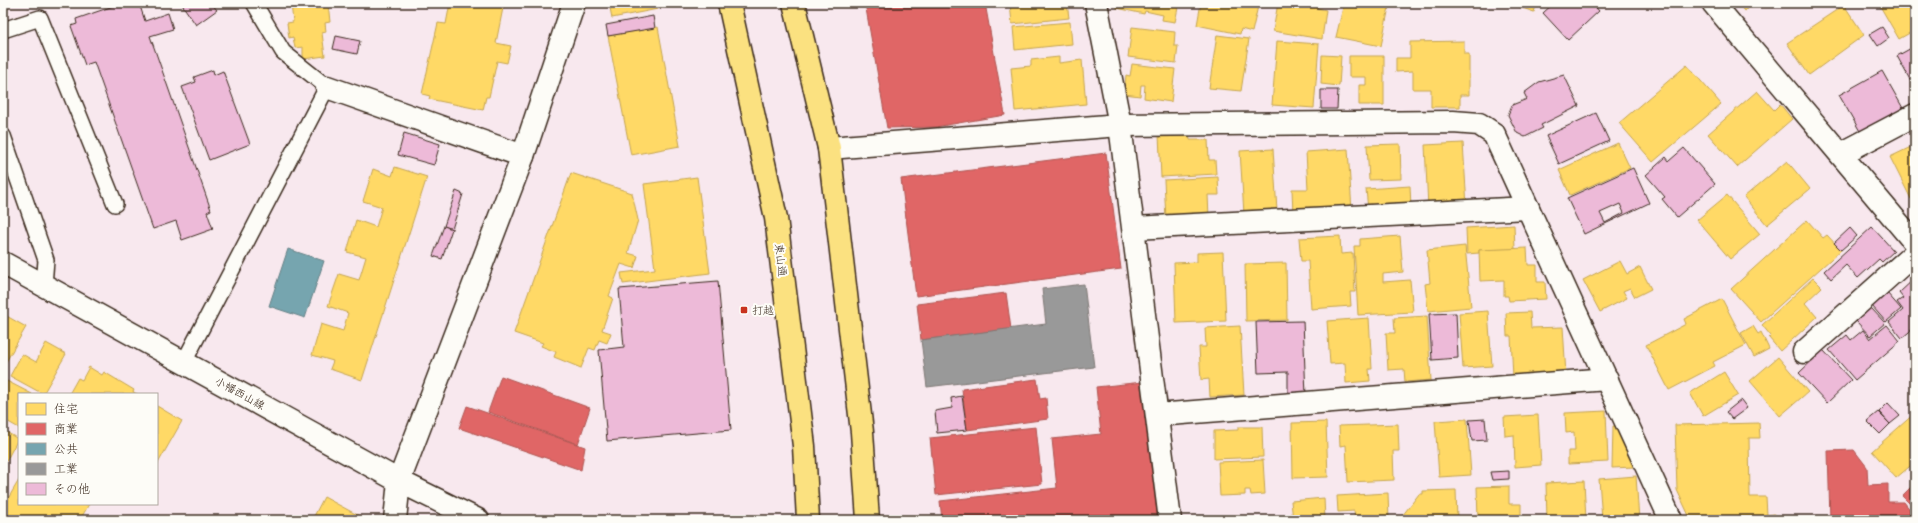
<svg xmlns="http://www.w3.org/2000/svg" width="1918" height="523" viewBox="0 0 1918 523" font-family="Delius,'Klee One',sans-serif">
	<rect width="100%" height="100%" fill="#f8e8ee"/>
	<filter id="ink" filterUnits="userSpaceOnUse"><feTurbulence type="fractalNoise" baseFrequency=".025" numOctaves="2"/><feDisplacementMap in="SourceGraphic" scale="8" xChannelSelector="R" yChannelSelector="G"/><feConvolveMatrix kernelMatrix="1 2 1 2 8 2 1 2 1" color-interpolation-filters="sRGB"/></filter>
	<g filter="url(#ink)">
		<g fill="#ffd966" stroke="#c4a450">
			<polygon points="269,3 328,3 330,22 325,23 326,32 322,33 325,56 303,59 303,47 295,48 293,37 289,38 287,23 293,22 291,3 270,6"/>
			<polygon points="450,3 504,3 496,43 511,46 507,63 497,61 489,97 486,97 483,110 429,99 430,96 422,94 438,23 446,24"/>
			<polygon points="609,3 669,3 669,5 658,7 658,9 612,18"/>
			<polygon points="1010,3 1067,3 1069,18 1012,24"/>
			<polygon points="1118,3 1179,3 1175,22 1162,20 1163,15 1145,11 1144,14 1117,8"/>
			<polygon points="1201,3 1247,3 1258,6 1252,32 1241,29 1240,34 1197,25"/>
			<polygon points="1278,3 1318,3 1317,8 1326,10 1322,39 1273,31"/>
			<polygon points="1344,3 1386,3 1385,6 1389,7 1381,46 1336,37"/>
			<polygon points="1508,3 1537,3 1534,12"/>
			<polygon points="1738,3 1755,3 1744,11"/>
			<polygon points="1886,3 1915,3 1915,30 1899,39 1880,6"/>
			<polygon points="1844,5 1864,35 1809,75 1787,43"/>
			<polygon points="1070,22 1072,44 1015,50 1013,27"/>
			<polygon points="658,27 680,146 631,155 608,36"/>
			<polygon points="1132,27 1175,32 1174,46 1178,46 1176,63 1128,57"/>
			<polygon points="1217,35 1249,39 1241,91 1209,88"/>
			<polygon points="1277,41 1319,44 1314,108 1272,105"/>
			<polygon points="1464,41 1464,54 1469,54 1469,95 1460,95 1460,107 1431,107 1431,89 1413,89 1413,71 1396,72 1396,58 1410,58 1410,42"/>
			<polygon points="1322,55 1341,56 1339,86 1321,84"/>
			<polygon points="1349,56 1384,56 1384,105 1359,105 1359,85 1366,85 1366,77 1349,77"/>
			<polygon points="1059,57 1059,63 1082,60 1086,104 1015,111 1011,68 1031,66 1031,60"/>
			<polygon points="1132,64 1175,69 1171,102 1144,98 1145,85 1141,85 1140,96 1124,94 1126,75 1130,76"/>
			<polygon points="1687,65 1721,104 1653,162 1619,123"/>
			<polygon points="1757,91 1774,110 1780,104 1792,119 1737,167 1708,134"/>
			<polygon points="1189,134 1190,140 1208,140 1209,160 1215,160 1216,174 1161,177 1159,135"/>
			<polygon points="1463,143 1467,206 1428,208 1425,145"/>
			<polygon points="1618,143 1630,168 1570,195 1559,170"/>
			<polygon points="1400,144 1401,179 1369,180 1367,145"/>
			<polygon points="1915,145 1915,196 1911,199 1890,157"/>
			<polygon points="1273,149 1277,211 1244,214 1240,151"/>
			<polygon points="1348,149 1352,211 1293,215 1292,189 1308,189 1306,152"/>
			<polygon points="1787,161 1810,189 1767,225 1744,197"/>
			<polygon points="395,167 427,177 362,380 330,369 333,361 312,355 321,324 343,331 348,313 328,306 339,274 359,280 366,257 347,252 356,220 376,227 382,207 363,201 373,169 392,176"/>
			<polygon points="571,173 632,193 638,220 628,253 638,256 634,268 621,264 609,296 613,298 602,330 611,333 607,343 599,340 595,350 589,348 581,368 554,357 556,352 541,346 543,343 514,333"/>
			<polygon points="697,177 710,273 623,284 621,273 655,269 644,184"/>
			<polygon points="1218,177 1219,195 1208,195 1209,217 1166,219 1164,180"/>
			<polygon points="1410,186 1411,207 1368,210 1366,189"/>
			<polygon points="1727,195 1760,234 1730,259 1697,220"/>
			<polygon points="1807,220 1823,238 1827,235 1841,250 1761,322 1731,289"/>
			<polygon points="1514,225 1515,249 1479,250 1479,253 1467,254 1466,228"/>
			<polygon points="1340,236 1341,254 1353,253 1355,292 1350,292 1351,306 1311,309 1308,261 1301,261 1299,238"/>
			<polygon points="1400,236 1403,272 1383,274 1383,282 1410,280 1413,312 1358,315 1354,246 1360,246 1360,239"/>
			<polygon points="1465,246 1471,307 1428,311 1425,284 1430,283 1427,250"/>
			<polygon points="1527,248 1528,265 1537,265 1537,282 1545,282 1546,299 1509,301 1508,296 1504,296 1504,280 1480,281 1479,250"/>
			<polygon points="1223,252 1226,321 1176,323 1174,263 1197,262 1197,253"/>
			<polygon points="1620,261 1627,274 1640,267 1651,289 1635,297 1630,288 1623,291 1627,298 1600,312 1583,280"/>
			<polygon points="1286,263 1287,320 1246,321 1245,264"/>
			<polygon points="1813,278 1822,287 1805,303 1817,317 1780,351 1769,338 1771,336 1762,325"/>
			<polygon points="1722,299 1746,345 1713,362 1715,366 1669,390 1646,345 1686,324 1684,319"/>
			<polygon points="1488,311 1492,366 1463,368 1459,313"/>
			<polygon points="1530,312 1531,328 1563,327 1566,375 1513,378 1511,336 1507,336 1506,313"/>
			<polygon points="3,314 26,327 3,367"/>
			<polygon points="1427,316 1431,380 1405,382 1404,369 1388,370 1386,333 1395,333 1394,318"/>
			<polygon points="1369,318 1372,369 1369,369 1370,381 1346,383 1345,363 1330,364 1327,321"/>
			<polygon points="1240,326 1244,395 1210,397 1209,379 1201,380 1199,347 1206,347 1205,328"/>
			<polygon points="1753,326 1758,334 1761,332 1769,349 1754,357 1741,333"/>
			<polygon points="46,343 66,354 43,394 10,376 22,354 36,362"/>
			<polygon points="1778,357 1808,392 1780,416 1750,381"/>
			<polygon points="89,367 102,375 104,372 134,390 133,392 137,394 69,394 78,378 82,380"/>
			<polygon points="1724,372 1738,395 1703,416 1690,393"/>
			<polygon points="3,379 32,394 19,394 19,428 3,419"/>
			<polygon points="157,406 182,421 157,465"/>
			<polygon points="1606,411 1608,462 1568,464 1568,451 1575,451 1574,432 1566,433 1565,413"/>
			<polygon points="1915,413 1915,462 1896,478 1872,451"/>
			<polygon points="1538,415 1541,465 1515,467 1514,435 1505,436 1504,417"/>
			<polygon points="1467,419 1471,475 1439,477 1435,421"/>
			<polygon points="1326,422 1328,477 1293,478 1292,423"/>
			<polygon points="1759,423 1760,438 1749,438 1750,497 1766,497 1767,515 1775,514 1775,520 1691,520 1677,490 1675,425"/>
			<polygon points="1398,424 1399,451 1393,451 1394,480 1348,482 1346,445 1340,446 1339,426"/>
			<polygon points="1613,426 1616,426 1634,467 1612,468"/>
			<polygon points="1238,427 1262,427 1263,457 1214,459 1214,431 1238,430"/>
			<polygon points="3,430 18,439 3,467"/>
			<polygon points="1263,460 1265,494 1251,495 1250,490 1245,490 1245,495 1220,496 1218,462"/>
			<polygon points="1636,476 1639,520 1602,520 1599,479"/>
			<polygon points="19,480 19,504 89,504 80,520 3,520 3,507"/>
			<polygon points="1584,481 1586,520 1547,520 1546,483"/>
			<polygon points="1509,486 1509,504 1521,504 1521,520 1478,520 1477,487"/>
			<polygon points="1456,490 1457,520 1399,520 1419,494 1423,494 1423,491"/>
			<polygon points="1388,493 1389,520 1355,520 1354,511 1338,512 1337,496"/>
			<polygon points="324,497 363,518 363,520 312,520"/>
			<polygon points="1324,498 1325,520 1293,520 1291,501"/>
		</g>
		<g fill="#e06666" stroke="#ae5450">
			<polygon points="865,3 985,3 1005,115 935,127 887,128"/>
			<polygon points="1106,153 1121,269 916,296 901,179"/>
			<polygon points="1006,293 1011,329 921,340 917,304"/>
			<polygon points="501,376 590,408 578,444 488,412"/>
			<polygon points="1037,379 1040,399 1046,398 1048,419 967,430 962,389"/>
			<polygon points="1143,382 1158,520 942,520 940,501 1057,488 1052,439 1101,434 1096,387"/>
			<polygon points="467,406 585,447 581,470 459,428"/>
			<polygon points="1036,427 1042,484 936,495 930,438"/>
			<polygon points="1854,450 1867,467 1868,485 1888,484 1888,502 1904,502 1915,516 1915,519 1830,520 1828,451"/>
			<polygon points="1915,483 1915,509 1902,496"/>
		</g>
		<polygon fill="#76a5af" stroke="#648084" points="288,249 324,261 305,318 269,306"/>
		<polygon fill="#999" stroke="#7d7874" points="1084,284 1094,367 927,387 921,340 1046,324 1042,289"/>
		<g fill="#edbad8" stroke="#3b2a1e" fill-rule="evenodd">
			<polygon points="122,3 139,3 145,21 168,13 173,29 150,36 211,210 207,212 213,229 182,240 176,221 153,229 94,62 85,65 71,26 77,24 76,19"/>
			<polygon points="181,3 211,3 217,10 196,25"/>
			<polygon points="1554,3 1592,3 1599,11 1568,40 1543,13"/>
			<polygon points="653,16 655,28 608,36 606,25"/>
			<polygon points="1882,27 1889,38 1878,46 1870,34"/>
			<polygon points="336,36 360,41 357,54 333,49"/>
			<polygon points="1915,46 1915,89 1897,56"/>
			<polygon points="213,70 214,75 223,71 250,144 209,160 182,87 196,82 194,77"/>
			<polygon points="1882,71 1904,110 1861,133 1839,95"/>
			<polygon points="1564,75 1579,106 1541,125 1543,128 1525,137 1517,133 1508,115 1512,105 1527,99 1524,93 1539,82"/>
			<polygon points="1321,90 1338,90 1337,109 1321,109"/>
			<polygon points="1596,113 1609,141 1559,164 1546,136"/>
			<polygon points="404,133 440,144 434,165 398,155"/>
			<polygon points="1684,148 1715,184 1677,217 1662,199 1665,197 1646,175 1666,157 1669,161"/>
			<path d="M1633,168L1649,203L1584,234L1567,198ZM1620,204L1624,213L1605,223L1600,213Z"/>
			<polygon points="456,191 463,194 452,229 444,226"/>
			<polygon points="444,226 452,229 442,259 433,256"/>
			<polygon points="1872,227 1894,251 1882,262 1879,259 1858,278 1846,265 1831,279 1824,271"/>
			<polygon points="1850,228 1857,236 1841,250 1834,243"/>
			<polygon points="1915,278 1915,327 1902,338 1889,322 1903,310 1897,302 1903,298 1899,293"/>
			<polygon points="718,281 731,430 607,441 599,350 624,347 619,289"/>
			<polygon points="1887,293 1901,309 1886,322 1872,306"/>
			<polygon points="1871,308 1885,323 1870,336 1856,321"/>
			<polygon points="1456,313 1458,358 1432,360 1429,314"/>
			<polygon points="1303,321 1306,396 1288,397 1288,372 1258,373 1256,322"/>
			<polygon points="1887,325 1900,341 1855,380 1829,350 1847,335 1851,340 1863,330 1870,339"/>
			<polygon points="1823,350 1851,380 1827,403 1799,373"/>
			<polygon points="962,396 967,430 937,433 935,411 952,408 951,398"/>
			<polygon points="1741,400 1747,408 1732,419 1726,412"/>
			<polygon points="1888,403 1900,416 1890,424 1879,412"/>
			<polygon points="1878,412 1890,424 1880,434 1867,421"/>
			<polygon points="1485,419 1487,440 1472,441 1469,420"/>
			<polygon points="1509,471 1509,479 1492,480 1490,472"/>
		</g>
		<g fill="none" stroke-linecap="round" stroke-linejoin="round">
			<defs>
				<g id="service">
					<polyline points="3,30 40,18 115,204"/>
					<polyline points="3,136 46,260 44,285"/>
					<polyline points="184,362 327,87 283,52 254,3"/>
				</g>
				<g id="minor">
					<polyline points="1096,3 1120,125 1170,520"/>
					<polyline points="1713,3 1915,243"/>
					<polyline points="327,87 523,156 574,3"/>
					<polyline points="829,148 1120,125 1453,122 1479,124 1494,134 1671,520"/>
					<polyline points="1841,154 1915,115"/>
					<polyline points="1134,228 1528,208"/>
					<polyline points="1804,352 1915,253"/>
					<polyline points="1157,415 1607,379"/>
				</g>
				<g id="tertiary">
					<polyline points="3,263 399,481 478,520"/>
					<polyline points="395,520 399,481 523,156"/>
				</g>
				<g id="primary">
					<polyline points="729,3 776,218 804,446 808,520"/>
					<polyline points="794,3 829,148 862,432 868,520"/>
				</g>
			</defs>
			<use href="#service" stroke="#3b2a1e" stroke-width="18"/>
			<use href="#minor" stroke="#3b2a1e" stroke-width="25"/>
			<use href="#tertiary" stroke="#3b2a1e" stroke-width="25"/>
			<use href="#primary" stroke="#3b2a1e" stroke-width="25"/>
			<use href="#service" stroke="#fdfcf7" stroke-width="15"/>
			<use href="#minor" stroke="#fdfcf7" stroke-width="22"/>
			<use href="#tertiary" stroke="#fdfcf7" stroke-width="22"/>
			<use href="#primary" stroke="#fbe180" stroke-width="22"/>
		</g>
	</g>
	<rect fill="#c8321e" stroke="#fdfcf7" stroke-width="1.5" x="740" y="306" width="8" height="8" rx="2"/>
	<g text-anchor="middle" stroke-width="4" stroke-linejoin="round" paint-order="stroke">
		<g font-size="11" fill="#3b2a1e" stroke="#fdfcf7">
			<text transform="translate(781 260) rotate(83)" y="4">東山通</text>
			<text transform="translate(240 393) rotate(29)" y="4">小幡西山線</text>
		</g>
		<g font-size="11" fill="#3b2a1e" stroke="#fdfcf7" text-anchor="start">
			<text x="752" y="314">打越</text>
		</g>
	</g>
	<rect width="1918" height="523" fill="none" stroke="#fdfcf7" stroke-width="16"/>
	<rect x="8" y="8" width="1902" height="507" fill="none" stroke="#3b2a1e" stroke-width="1.5" filter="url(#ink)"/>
	<rect x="18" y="393" width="140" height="112" fill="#fdfcf7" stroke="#afa8a0"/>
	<rect x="26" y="403" width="20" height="12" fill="#ffd966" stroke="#afa8a0"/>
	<text x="54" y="413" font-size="12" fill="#3b2a1e">住宅</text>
	<rect x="26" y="423" width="20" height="12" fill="#e06666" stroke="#afa8a0"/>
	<text x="54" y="433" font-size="12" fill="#3b2a1e">商業</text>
	<rect x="26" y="443" width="20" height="12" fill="#76a5af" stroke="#afa8a0"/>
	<text x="54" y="453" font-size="12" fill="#3b2a1e">公共</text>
	<rect x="26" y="463" width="20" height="12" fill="#999999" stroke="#afa8a0"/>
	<text x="54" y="473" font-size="12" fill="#3b2a1e">工業</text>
	<rect x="26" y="483" width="20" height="12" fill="#edbad8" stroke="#afa8a0"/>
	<text x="54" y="493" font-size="12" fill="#3b2a1e">その他</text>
</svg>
